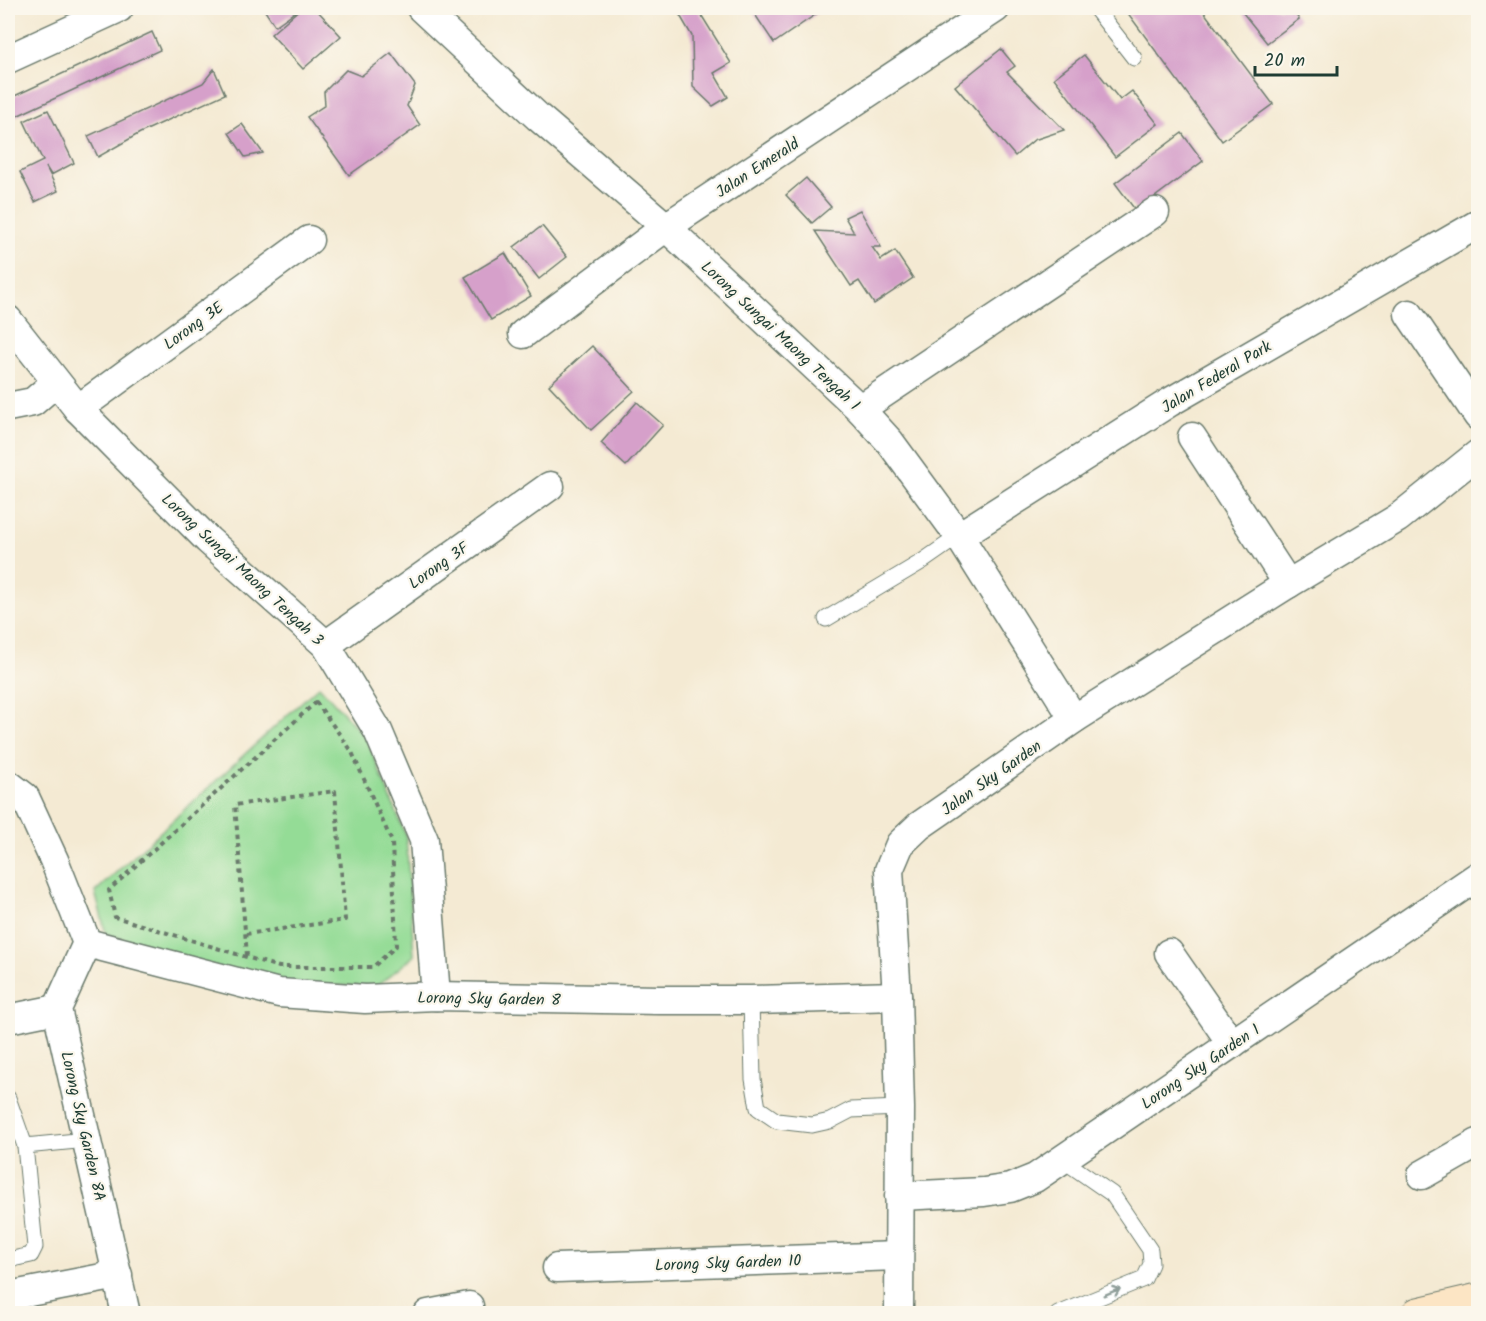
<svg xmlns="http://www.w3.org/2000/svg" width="1486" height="1321" viewBox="0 0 1486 1321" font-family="Kalam,sans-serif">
	<rect width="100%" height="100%" fill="#fbf7ec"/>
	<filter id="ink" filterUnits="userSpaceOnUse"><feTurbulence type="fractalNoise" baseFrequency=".0167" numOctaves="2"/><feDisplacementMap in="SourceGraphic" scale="12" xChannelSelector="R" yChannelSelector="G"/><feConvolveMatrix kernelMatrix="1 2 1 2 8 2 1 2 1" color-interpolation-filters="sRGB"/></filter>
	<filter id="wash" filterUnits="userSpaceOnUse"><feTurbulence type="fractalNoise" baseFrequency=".008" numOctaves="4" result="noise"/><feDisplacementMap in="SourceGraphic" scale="24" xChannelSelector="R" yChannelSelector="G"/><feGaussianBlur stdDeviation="1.35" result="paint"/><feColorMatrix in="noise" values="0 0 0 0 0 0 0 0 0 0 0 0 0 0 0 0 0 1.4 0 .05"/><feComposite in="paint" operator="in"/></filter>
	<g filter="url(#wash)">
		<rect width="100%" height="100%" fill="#f4ead3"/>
		<polygon fill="#94dc96" stroke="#5a8c65" stroke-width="1.5" points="319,686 366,738 406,836 414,956 377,986 279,985 106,934 95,892"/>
		<g id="blocks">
			<g fill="#d6a0ca">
				<polygon points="263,8 300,8 275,26"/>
				<polygon points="301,8 315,8 341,36 303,69 271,34"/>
				<polygon points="686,8 697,8 731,63 714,73 728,97 713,106 693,87 692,36 678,12"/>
				<polygon points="759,8 825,8 774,43 754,13"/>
				<polygon points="1133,8 1201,8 1273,104 1222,141 1127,12"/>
				<polygon points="1239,8 1290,8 1299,19 1267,43"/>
				<polygon points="152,32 160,50 8,120 8,99"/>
				<polygon points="1001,49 1015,66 1007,72 1064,130 1034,140 1015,156 955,86"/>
				<polygon points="391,53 415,85 407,106 420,125 349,175 307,117 325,105 324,92 346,70 361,76"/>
				<polygon points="1084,55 1120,100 1132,91 1158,124 1115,157 1054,78"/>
				<polygon points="214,69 225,94 140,133 98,157 88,136 203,83"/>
				<polygon points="48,110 74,163 51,175 46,167 58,191 35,202 20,172 43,161 24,121"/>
				<polygon points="242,124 263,153 245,157 229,133"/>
				<polygon points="1182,133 1203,161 1136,211 1115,183"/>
				<polygon points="806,178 831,207 812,223 786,195"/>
				<polygon points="860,210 881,247 872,247 881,260 895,251 913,278 874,304 859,281 851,286 815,231 854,233 845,217"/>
				<polygon points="542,226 567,257 539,279 514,247"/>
				<polygon points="505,253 531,296 491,320 465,277"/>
				<polygon points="592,346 634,391 591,430 549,385"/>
				<polygon points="637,402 663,425 626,466 601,443"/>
			</g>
		</g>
	</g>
	<g filter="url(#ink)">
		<use href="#blocks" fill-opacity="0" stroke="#6a7a6c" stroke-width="1.5"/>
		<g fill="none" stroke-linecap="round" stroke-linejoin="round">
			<defs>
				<g id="lane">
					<polyline points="1095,8 1134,58"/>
					<polyline points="826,619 923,561 959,536"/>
					<polyline points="751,1000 753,1079 758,1108 777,1121 812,1125 830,1121 851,1110 900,1108"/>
					<polyline points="8,1098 25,1146 87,1140"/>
					<polyline points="8,1260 31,1255 35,1247 25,1146"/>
					<polyline points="1058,1314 1144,1279 1151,1264 1150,1250 1112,1194 1063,1160"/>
				</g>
				<g id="street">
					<polyline points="421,8 538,117 666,227 860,409 890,442 959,536 1074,719"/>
					<polyline points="8,59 119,8"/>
					<polyline points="1409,314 1478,416"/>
					<polyline points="8,320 78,409 208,540 326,645 378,731 424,840 436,996"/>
					<polyline points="523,334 666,227 996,8"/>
					<polyline points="8,407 33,402 55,383"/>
					<polyline points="78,409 309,240"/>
					<polyline points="860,409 1155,212"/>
					<polyline points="1192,437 1288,584"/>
					<polyline points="959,536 1170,402 1478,224"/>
					<polyline points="326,645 550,486"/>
					<polyline points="8,784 25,797 54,860 87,943"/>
					<polyline points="87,943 279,993 365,999 436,996 659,1000 751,1000 897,996"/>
					<polyline points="87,943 57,1009 126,1314"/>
					<polyline points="1169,953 1232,1044"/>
					<polyline points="8,1019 57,1009"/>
					<polyline points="1422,1175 1478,1143"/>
					<polyline points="899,1196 984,1192 1010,1188 1035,1178 1478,876"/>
					<polyline points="557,1268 898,1256"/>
					<polyline points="8,1296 118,1275"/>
					<polyline points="428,1314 469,1306"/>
					<polyline points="899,1314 900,1108 897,996 889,870 900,844 919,826 1074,719 1288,584 1398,518 1478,454"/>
				</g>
				<polyline id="secondary" points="1418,1314 1478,1300"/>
			</defs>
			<use href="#lane" stroke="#6a7a6c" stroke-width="17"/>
			<use href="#street" stroke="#6a7a6c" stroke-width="31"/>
			<use href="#secondary" stroke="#6a7a6c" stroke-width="35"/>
			<g stroke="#6a7a6c" stroke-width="4" stroke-dasharray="4.5 4.5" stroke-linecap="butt">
				<polygon points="316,702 351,750 392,842 396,946 373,967 279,967 115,917 109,890"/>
				<polyline points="246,934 345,920 335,791 235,805 247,956"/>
			</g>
			<use href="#lane" stroke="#fff" stroke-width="15"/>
			<use href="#street" stroke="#fff" stroke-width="28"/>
			<use href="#secondary" stroke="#fce5c4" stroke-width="33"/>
		</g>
		<defs><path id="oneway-shaft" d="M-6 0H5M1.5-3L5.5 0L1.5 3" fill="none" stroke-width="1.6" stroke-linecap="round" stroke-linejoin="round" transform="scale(1.5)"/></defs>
		<use stroke="#8f9e9a" href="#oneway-shaft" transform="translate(1112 1292) rotate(-22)"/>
	</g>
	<g text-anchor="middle" stroke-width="4.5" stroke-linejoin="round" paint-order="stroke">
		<g font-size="16" fill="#1f3d34" stroke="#fbf7ec">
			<text transform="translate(757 167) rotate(-33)" y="6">Jalan Emerald</text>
			<text transform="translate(193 325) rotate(-36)" y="6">Lorong 3E</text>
			<text transform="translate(781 335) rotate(43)" y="6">Lorong Sungai Maong Tengah 1</text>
			<text transform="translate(1216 376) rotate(-31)" y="6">Jalan Federal Park</text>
			<text transform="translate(438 565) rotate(-35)" y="6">Lorong 3F</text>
			<text transform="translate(243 569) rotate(43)" y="6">Lorong Sungai Maong Tengah 3</text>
			<text transform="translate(991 777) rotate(-35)" y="6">Jalan Sky Garden</text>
			<text transform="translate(489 998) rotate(1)" y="6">Lorong Sky Garden 8</text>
			<text transform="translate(1200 1066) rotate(-34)" y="6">Lorong Sky Garden 1</text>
			<text transform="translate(84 1126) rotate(77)" y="6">Lorong Sky Garden 8A</text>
			<text transform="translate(728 1262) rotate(-2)" y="6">Lorong Sky Garden 10</text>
		</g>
	</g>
	<rect width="1486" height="1321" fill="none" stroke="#fbf7ec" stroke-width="30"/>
	<path d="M1255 66v9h82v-9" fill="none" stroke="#1f3d34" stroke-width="3"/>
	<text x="1264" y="66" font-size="18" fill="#1f3d34" stroke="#fbf7ec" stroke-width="4.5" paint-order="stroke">20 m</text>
</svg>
